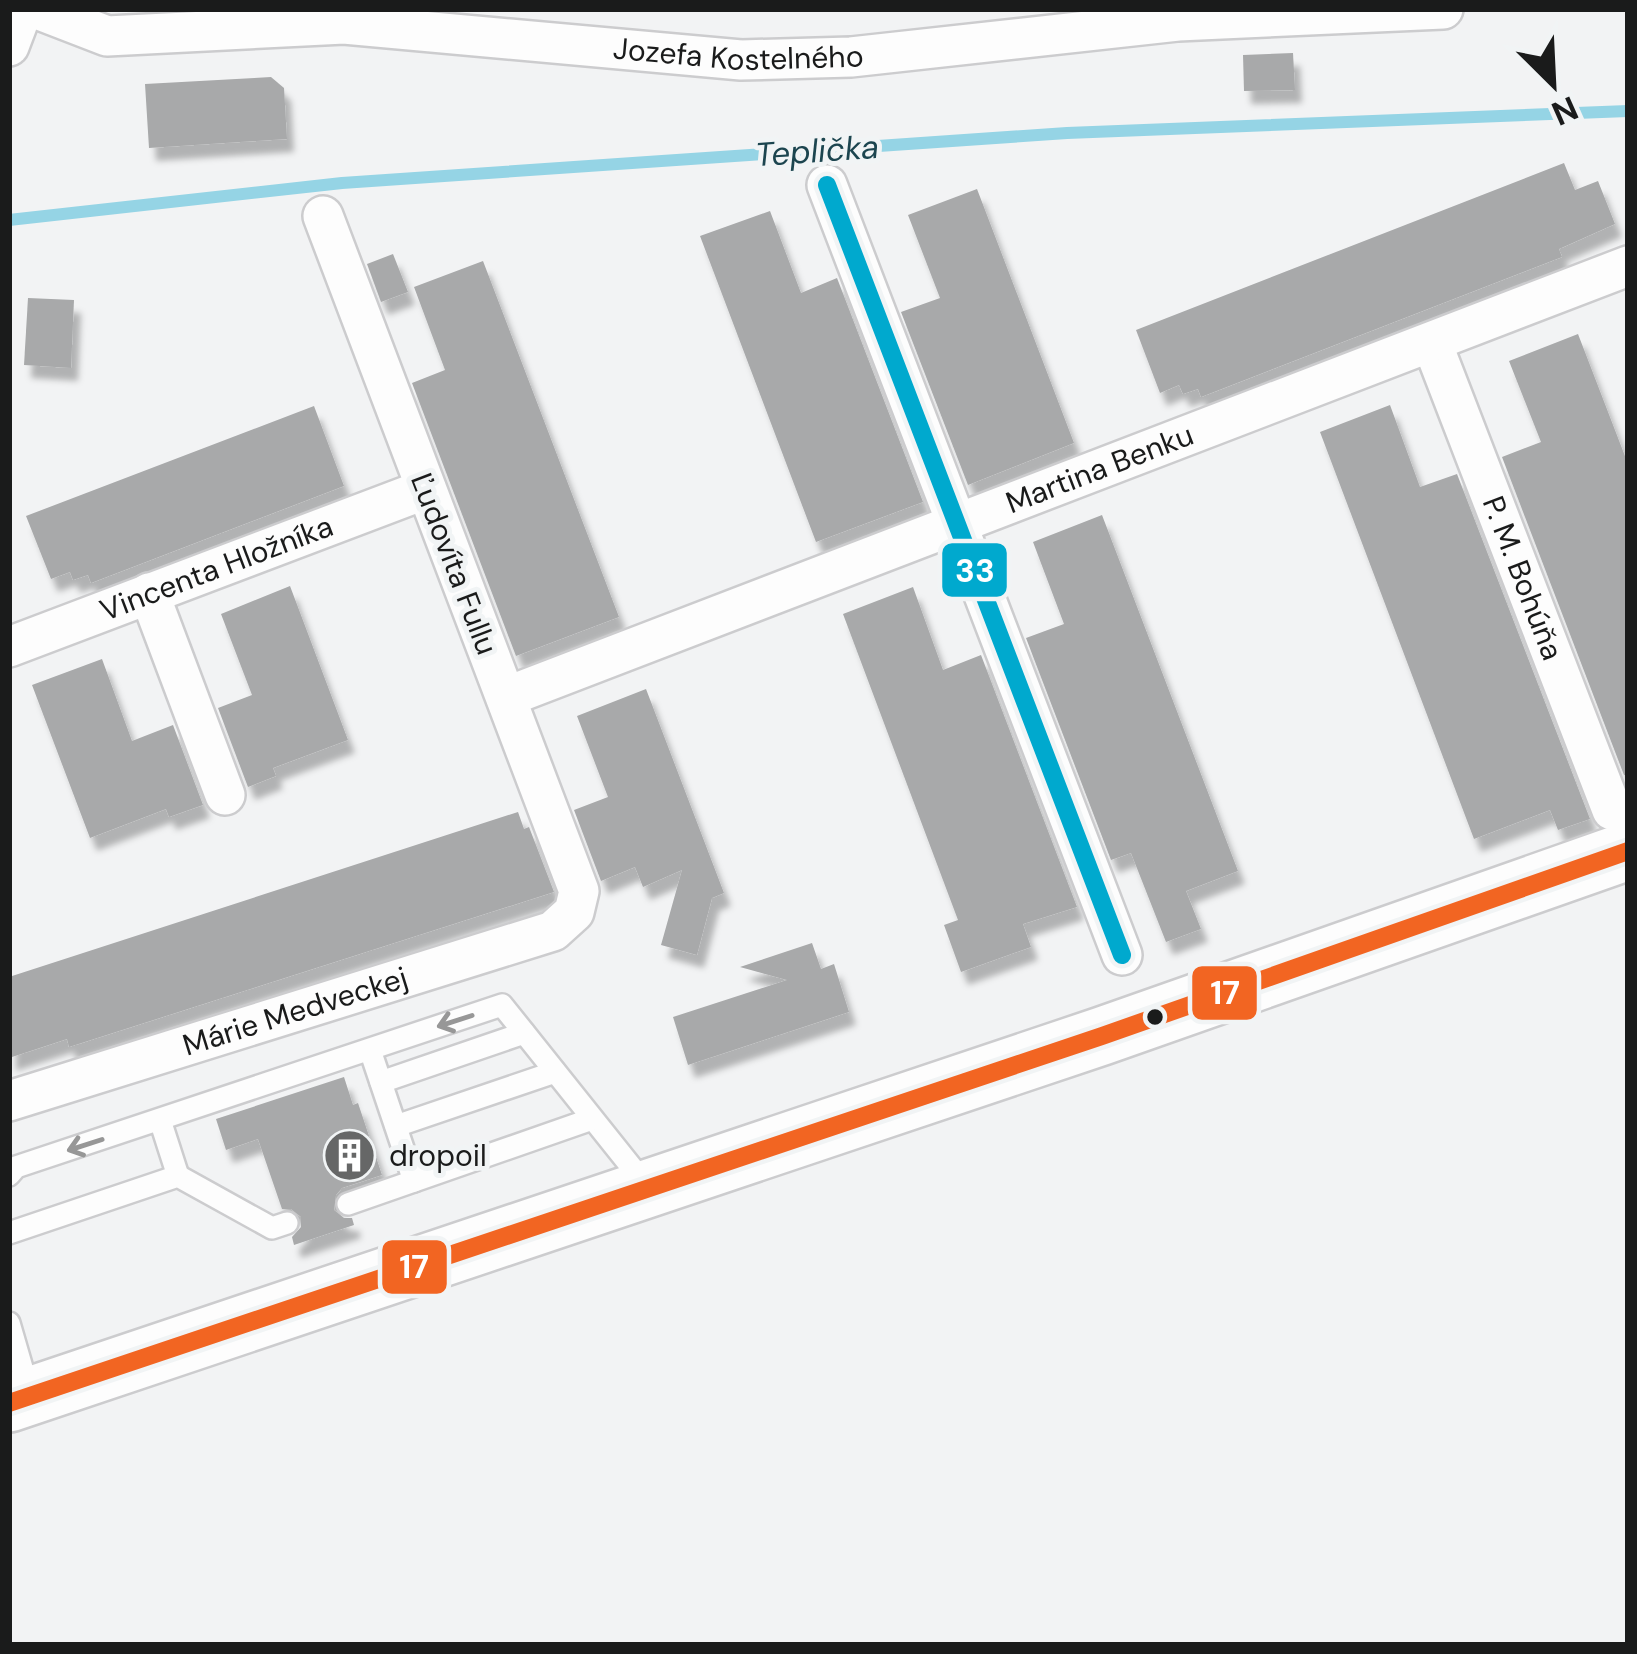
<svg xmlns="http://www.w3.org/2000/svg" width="1637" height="1654" viewBox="0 0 1637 1654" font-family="'DM Sans',sans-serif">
	<defs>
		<filter id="shadow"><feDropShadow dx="7" dy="13" stdDeviation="3" flood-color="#0004"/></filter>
	</defs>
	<rect width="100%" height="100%" fill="#f2f3f4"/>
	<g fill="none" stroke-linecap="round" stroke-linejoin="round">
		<polyline stroke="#95d4e5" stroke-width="12" points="9,220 342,183 1067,133 1628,111"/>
	</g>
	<g fill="#a8a9aa" filter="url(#shadow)">
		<polygon points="1293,53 1295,90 1244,91 1243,55"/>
		<polygon points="271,77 284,88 287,139 149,148 145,84"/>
		<polygon points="1564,163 1575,190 1598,181 1615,224 1559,249 1562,257 1201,397 1198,389 1183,394 1179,385 1160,393 1136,330"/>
		<polygon points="977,189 1074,443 968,485 901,312 940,298 908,215"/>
		<polygon points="770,211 801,293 837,278 923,502 816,542 700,236"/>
		<polygon points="393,254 408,292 381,302 367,264"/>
		<polygon points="483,261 619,617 516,656 412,383 445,370 414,287"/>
		<polygon points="28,298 74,300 71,368 24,365"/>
		<polygon points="1578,334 1628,464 1628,776 1624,775 1502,457 1541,442 1509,361"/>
		<polygon points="1390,405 1420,487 1457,474 1590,819 1558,830 1550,810 1474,839 1320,432"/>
		<polygon points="314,406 344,486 91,583 88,575 73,580 70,572 51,579 26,516"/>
		<polygon points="1102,515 1238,871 1186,891 1201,929 1166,942 1131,853 1111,860 1026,638 1064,624 1033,542"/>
		<polygon points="290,586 348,740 273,768 276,776 248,787 218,708 252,695 221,614"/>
		<polygon points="913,587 943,670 981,655 1077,907 1023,924 1031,947 961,972 944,925 958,920 843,614"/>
		<polygon points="102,659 132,741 173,725 203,805 169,817 166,809 90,838 32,685"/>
		<polygon points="646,689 724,893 712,898 697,955 661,945 682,870 643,887 635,867 601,881 574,810 608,797 577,716"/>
		<polygon points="518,812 524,829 529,827 554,892 69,1047 67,1039 9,1058 9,977"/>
		<polygon points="812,943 821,969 834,964 849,1012 688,1065 673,1017 787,980 740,967"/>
		<polygon points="344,1077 353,1105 358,1103 382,1175 342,1188 336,1195 334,1210 344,1218 352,1218 354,1225 294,1245 292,1237 301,1227 301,1217 291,1209 282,1209 258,1139 226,1150 216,1119"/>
	</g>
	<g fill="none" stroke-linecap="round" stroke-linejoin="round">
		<defs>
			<g id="service">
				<polyline points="370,1050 414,1181"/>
				<polyline points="381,1082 524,1033"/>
				<polyline points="160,1120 178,1176"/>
				<polyline points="396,1126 555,1072"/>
				<polyline points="9,1175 16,1167 502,1005 645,1184"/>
				<polyline points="348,1204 592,1119"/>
				<polyline points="9,1233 178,1176 272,1228 287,1223"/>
				<polyline points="9,1323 29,1392"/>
			</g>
			<g id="minor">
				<path id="s1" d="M37,9L107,36L344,24L741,60L851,57L1178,21L1443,9"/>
				<polyline points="9,46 23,9"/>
				<polyline points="827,185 1122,955"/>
				<path id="s2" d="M1432,343L1612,810"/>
				<polyline points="149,593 225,795"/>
				<path id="s3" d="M9,647L426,489"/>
				<path id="s4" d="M506,697L1628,266"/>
				<path id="s5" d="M9,1101L553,931L574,912L579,891L323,216"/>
			</g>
			<polyline id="secondary" points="9,1403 1102,1036 1628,851"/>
		</defs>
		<use href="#service" stroke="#ccccce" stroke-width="26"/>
		<use href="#minor" stroke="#ccccce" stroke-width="44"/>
		<use href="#secondary" stroke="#ccccce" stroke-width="62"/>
		<use href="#service" stroke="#fdfdfd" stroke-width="21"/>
		<use href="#minor" stroke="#fdfdfd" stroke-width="39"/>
		<use href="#secondary" stroke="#fdfdfd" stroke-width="57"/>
		<defs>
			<polyline id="bus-1" points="827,185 1122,955"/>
			<polyline id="bus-2" points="9,1403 1102,1036 1628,851"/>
		</defs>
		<use href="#bus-1" stroke="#f1f4f5" stroke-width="27"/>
		<use href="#bus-2" stroke="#f1f4f5" stroke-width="27"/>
		<use href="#bus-1" stroke="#00a9ce" stroke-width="18"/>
		<use href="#bus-2" stroke="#f26522" stroke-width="18"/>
	</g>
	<defs><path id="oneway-shaft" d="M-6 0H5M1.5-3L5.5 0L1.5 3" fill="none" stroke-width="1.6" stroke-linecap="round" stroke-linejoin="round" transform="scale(3)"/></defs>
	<g stroke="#979797">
		<use href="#oneway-shaft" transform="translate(455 1021) rotate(162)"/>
		<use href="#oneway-shaft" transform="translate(85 1145) rotate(162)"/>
	</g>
	<defs>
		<symbol id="building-disc" viewBox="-11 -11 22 22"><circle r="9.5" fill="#666767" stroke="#f1f4f5"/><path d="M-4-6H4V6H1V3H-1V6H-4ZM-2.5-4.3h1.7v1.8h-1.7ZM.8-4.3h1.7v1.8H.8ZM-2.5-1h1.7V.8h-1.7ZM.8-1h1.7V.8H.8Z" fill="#fff"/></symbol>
	</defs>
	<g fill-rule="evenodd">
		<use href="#building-disc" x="320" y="1126" width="59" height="59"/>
	</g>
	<circle fill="#1a1b1b" stroke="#f1f4f5" stroke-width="4.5" cx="1155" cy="1017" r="10"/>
	<g text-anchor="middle" stroke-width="10" stroke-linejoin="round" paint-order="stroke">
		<g font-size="30" fill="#1a1b1b" stroke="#f1f4f5">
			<text dy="10" stroke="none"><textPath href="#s1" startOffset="708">Jozefa Kostelného</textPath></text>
			<text dy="10" stroke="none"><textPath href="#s4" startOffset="636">Martina Benku</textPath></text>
			<text transform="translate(454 564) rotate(69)" y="10">Ľudovíta Fullu</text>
			<text dy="10" stroke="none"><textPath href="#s3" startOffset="222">Vincenta Hložníka</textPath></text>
			<text dy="10" stroke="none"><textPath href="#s2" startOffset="252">P. M. Bohúňa</textPath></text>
			<text dy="10" stroke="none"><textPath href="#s5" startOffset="300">Márie Medveckej</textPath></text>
		</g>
		<g font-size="30" fill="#1a1b1b" stroke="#f1f4f5" text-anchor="start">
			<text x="389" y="1166">dropoil</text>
		</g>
		<g font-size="33" font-style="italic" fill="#1c454f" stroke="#f1f4f5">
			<text transform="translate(817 150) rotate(-4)" y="12">Teplička</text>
		</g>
	</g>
	<g stroke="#f1f4f5" stroke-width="4.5">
		<rect x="940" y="541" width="69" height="58" rx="12" fill="#00a9ce"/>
		<rect x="1190" y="964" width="69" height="58" rx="12" fill="#f26522"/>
		<rect x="380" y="1238" width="69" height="58" rx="12" fill="#f26522"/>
	</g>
	<g font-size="33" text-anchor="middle" font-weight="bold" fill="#fff">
		<text x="975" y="582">33</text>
		<text x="1225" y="1004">17</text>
		<text x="414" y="1278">17</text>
	</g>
	<rect width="1637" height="1654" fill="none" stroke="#1a1b1b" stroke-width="24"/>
	<g transform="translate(1553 84) rotate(156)" stroke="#f1f4f5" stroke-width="9" paint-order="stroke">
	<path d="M0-9L21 45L0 30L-21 45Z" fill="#1a1b1b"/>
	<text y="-18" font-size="33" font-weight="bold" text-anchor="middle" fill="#1a1b1b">N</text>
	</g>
</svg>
